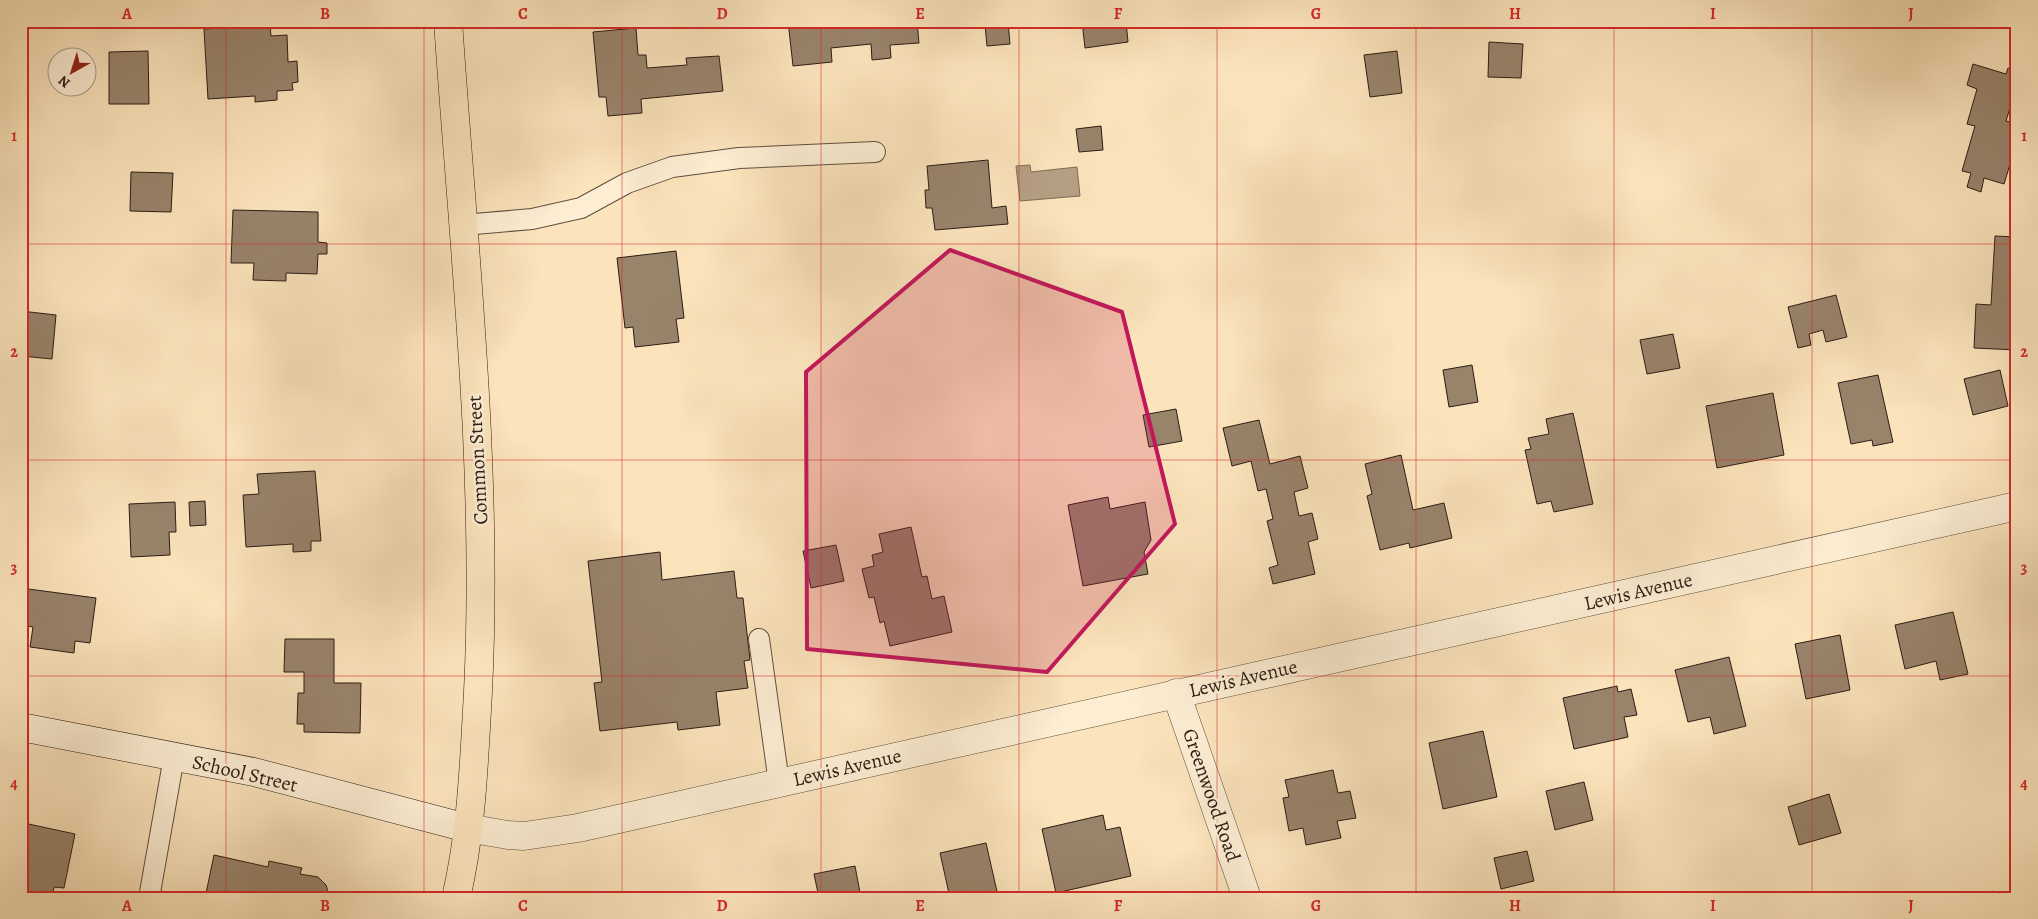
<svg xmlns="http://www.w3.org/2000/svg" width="2038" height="919" viewBox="0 0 2038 919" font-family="Alegreya,serif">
	<rect width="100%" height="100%" fill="#fbe3bb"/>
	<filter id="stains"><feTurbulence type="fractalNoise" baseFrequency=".004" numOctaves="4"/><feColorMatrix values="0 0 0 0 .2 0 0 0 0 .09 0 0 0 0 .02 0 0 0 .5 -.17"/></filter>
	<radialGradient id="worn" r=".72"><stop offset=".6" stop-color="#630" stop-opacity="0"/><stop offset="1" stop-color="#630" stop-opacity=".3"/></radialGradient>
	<polygon fill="#b59f83" stroke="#7e6b57" points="1030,165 1031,172 1077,167 1080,196 1020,201 1016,166"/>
	<g fill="#98836b" stroke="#2c1c15">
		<polygon points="788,21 917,21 919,43 890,45 891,58 872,60 871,44 831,48 832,62 793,66"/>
		<polygon points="967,21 1018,21 1008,22 1010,44 987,46 985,25 967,27"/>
		<polygon points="1082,21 1126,21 1128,42 1085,48"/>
		<polygon points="270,25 271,36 287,35 288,62 297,61 298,82 292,83 293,90 277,91 277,100 255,102 255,96 208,99 204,29"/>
		<polygon points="636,28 638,55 646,55 647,68 687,65 686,58 719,56 723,91 641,99 642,113 608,116 606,97 599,97 593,32"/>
		<polygon points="1489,42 1523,44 1521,78 1488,77"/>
		<polygon points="148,51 149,104 109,104 109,52"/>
		<polygon points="1397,51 1402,93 1370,97 1364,55"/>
		<polygon points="1973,64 2006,74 2008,68 2017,71 2017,100 2013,98 2006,121 2017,124 2017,141 2004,184 1984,178 1981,192 1967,187 1971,173 1962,171 1975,126 1967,124 1977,89 1967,85"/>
		<polygon points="1101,126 1103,150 1079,152 1076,129"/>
		<polygon points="988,160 992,208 1006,206 1008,224 935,230 932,208 926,208 925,190 929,190 927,166"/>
		<polygon points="131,172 173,173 171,212 130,211"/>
		<polygon points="233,210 318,212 318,242 327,243 327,254 318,254 317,274 286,273 286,281 253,280 254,263 231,263"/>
		<polygon points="1995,236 2017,237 2017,350 1974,348 1976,304 1991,305"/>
		<polygon points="676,251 684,318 676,319 679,342 635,347 633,327 625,328 617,258"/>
		<polygon points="1836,295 1847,337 1826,342 1823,330 1809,334 1811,345 1798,348 1788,307"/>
		<polygon points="21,311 56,315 52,359 21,356"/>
		<polygon points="1673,334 1680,368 1647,374 1640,340"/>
		<polygon points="1472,365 1478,402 1449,407 1443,370"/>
		<polygon points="2000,370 2008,406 1973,415 1964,379"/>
		<polygon points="1878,375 1893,442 1873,446 1872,440 1851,444 1838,383"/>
		<polygon points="1773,393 1784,455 1717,468 1706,406"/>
		<polygon points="1176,409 1182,441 1149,447 1143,415"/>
		<polygon points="1573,413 1593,504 1554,512 1551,501 1537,504 1525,450 1531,449 1528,438 1549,434 1546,419"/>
		<polygon points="1259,420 1270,464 1300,456 1308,488 1294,492 1299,516 1312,513 1318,539 1308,542 1315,574 1273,584 1269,568 1278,565 1267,521 1273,519 1266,489 1258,491 1251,461 1232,466 1223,428"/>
		<polygon points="1401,455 1413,510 1444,503 1452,538 1410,548 1409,543 1380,550 1367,496 1372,494 1365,464"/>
		<polygon points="315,471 321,541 311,541 311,551 293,552 293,544 246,547 243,495 259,494 257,474"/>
		<polygon points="1108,497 1110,509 1145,502 1151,540 1144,552 1148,574 1083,586 1068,505"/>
		<polygon points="205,501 206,525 190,526 189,502"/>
		<polygon points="175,502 176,532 169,532 170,555 131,557 129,504"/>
		<polygon points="911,527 922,577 927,576 932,599 944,596 952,632 890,646 884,621 880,623 874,597 869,598 862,569 874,566 872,555 883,552 879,534"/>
		<polygon points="836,545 844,581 811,588 803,551"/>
		<polygon points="660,552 662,580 734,571 737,598 743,598 750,660 744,661 748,688 716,692 720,725 678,730 677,722 600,731 594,683 602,682 588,561"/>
		<polygon points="21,588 96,598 90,643 75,641 74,653 30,647 33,627 21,625"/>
		<polygon points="1953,612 1968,674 1940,680 1936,661 1905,669 1895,625"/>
		<polygon points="1840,635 1850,690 1806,699 1795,644"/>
		<polygon points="285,639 334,639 334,683 361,683 360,733 304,732 304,724 297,724 298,693 304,693 304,672 284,672"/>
		<polygon points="1729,657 1746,726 1714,734 1710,717 1688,722 1675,670"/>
		<polygon points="1617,686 1618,692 1631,689 1637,715 1624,717 1628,737 1574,749 1563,698"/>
		<polygon points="1483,731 1497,797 1443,809 1429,743"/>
		<polygon points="1333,770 1338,793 1350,791 1356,818 1337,821 1341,838 1306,845 1303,828 1289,831 1283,798 1289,797 1285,780"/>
		<polygon points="1584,782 1593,820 1555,830 1546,791"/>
		<polygon points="1829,794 1841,833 1799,845 1788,807"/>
		<polygon points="1103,815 1106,830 1120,827 1131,876 1056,893 1042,829"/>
		<polygon points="24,823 75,834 64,888 54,887 52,898 21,898 21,837"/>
		<polygon points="986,843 998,896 992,898 950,898 940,853"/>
		<polygon points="1527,851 1534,881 1501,889 1494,858"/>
		<polygon points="214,855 268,867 269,861 302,868 300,874 318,877 326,885 330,898 205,898"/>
		<polygon points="855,866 861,898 819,898 814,874"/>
		<polygon points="1993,891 1995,898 1978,898"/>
		<polygon points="1184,894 1186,898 1173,898"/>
	</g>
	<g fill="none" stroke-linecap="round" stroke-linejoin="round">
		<defs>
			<g id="lane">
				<polyline points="463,225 532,219 581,208 627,183 672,167 739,158 875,152"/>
				<polyline points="759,639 779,783"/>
				<polyline points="149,898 174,757"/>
			</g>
			<g id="street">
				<polyline points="1176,693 1247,898"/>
				<polyline points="467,828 508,835 524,836 578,828 2017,506"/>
			</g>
			<polyline id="secondary" points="21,727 254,772 467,828"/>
			<path id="primary" d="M448,21C463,244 489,468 478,692C474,761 472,830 456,898"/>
		</defs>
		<use href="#lane" stroke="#604e3e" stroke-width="22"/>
		<use href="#street" stroke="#604e3e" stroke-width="29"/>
		<use href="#secondary" stroke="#2c1c15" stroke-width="29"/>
		<use href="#primary" stroke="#2c1c15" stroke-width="29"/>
		<use href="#lane" stroke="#fcedd3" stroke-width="20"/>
		<use href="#street" stroke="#fcedd3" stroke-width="28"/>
		<use href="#secondary" stroke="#fcedd3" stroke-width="28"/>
		<use href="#primary" stroke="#fbe3bb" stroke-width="28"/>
	</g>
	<path fill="#c2185b" fill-opacity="0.2" stroke="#c2185b" stroke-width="4" stroke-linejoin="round" d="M950,250L1122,312L1175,524L1047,672L807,649L806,372Z"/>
	<path fill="none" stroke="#d62828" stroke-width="1" stroke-opacity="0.55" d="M226,21V898M424,21V898M622,21V898M821,21V898M1019,21V898M1217,21V898M1416,21V898M1614,21V898M1812,21V898M21,244H2017M21,460H2017M21,676H2017"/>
	<g text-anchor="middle" stroke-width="5" stroke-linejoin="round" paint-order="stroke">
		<g font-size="20" fill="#2c1c15" stroke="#fcedd3">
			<text transform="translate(477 460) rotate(-93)" y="7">Common Street</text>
			<text transform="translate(1638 591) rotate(-13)" y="7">Lewis Avenue</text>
			<text transform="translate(1243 678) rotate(-13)" y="7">Lewis Avenue</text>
			<text transform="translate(847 767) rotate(-13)" y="7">Lewis Avenue</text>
			<text transform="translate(245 773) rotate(13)" y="7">School Street</text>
			<text transform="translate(1212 795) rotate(71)" y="7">Greenwood Road</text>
		</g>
	</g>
	<rect width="2038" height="919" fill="none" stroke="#fbe3bb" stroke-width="55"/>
	<g transform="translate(72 72) rotate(219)"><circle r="24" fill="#fcedd3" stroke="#a99987"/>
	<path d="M0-4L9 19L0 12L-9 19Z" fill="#8f2418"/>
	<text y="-8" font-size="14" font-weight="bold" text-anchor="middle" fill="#2c1c15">N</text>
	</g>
	<rect x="28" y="28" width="1982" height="864" fill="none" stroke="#d62828" stroke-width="2"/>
	<g font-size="16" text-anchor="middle" font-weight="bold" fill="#d62828">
		<text x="127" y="19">A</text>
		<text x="325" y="19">B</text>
		<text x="523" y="19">C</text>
		<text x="722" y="19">D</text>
		<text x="920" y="19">E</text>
		<text x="1118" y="19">F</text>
		<text x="1316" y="19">G</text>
		<text x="1515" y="19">H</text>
		<text x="1713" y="19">I</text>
		<text x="1911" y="19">J</text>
		<text x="14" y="141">1</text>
		<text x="2024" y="141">1</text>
		<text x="14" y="357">2</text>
		<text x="2024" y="357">2</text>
		<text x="14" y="573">3</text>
		<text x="2024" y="573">3</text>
		<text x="14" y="789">4</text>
		<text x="2024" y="789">4</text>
		<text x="127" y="911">A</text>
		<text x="325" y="911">B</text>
		<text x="523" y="911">C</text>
		<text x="722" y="911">D</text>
		<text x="920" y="911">E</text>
		<text x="1118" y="911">F</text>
		<text x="1316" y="911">G</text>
		<text x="1515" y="911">H</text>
		<text x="1713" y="911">I</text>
		<text x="1911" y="911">J</text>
	</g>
	<rect width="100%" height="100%" filter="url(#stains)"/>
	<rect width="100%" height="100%" fill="url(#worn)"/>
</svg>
